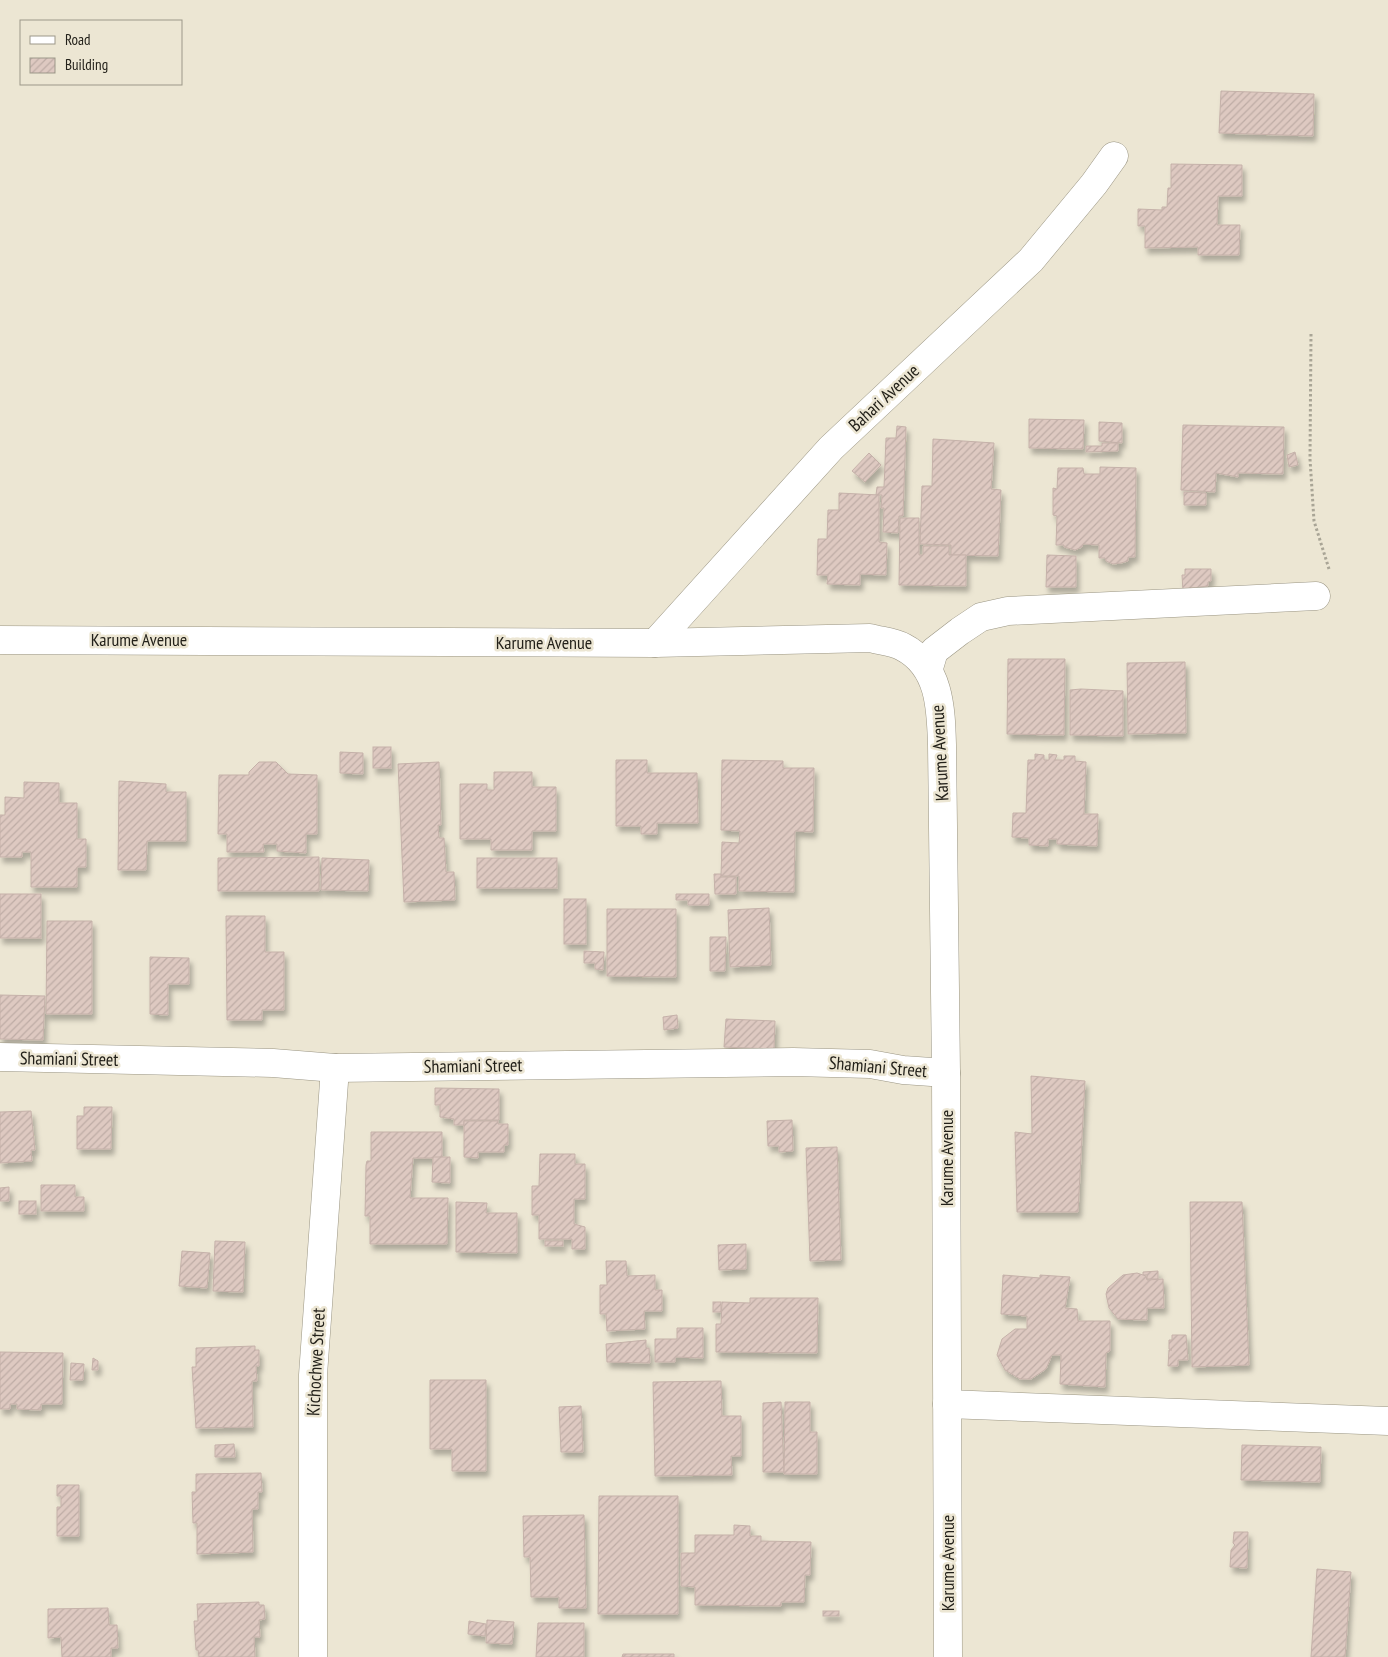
<svg xmlns="http://www.w3.org/2000/svg" width="1388" height="1657" viewBox="0 0 1388 1657" font-family="'PT Sans Narrow',sans-serif">
	<defs>
		<pattern id="building-hatch" width="6" height="6" patternUnits="userSpaceOnUse" patternTransform="scale(1.25)"><rect width="6" height="6" fill="#dec9c1"/><path d="M-1 1l2-2M0 6l6-6M5 7l2-2" fill="none" stroke="#beaca5"/></pattern>
		<filter id="shadow"><feDropShadow dx="3" dy="5.5" stdDeviation="2.5" flood-color="#0004"/></filter>
	</defs>
	<rect width="100%" height="100%" fill="#ece6d3"/>
	<g fill="url(#building-hatch)" stroke="#c5b1a9" filter="url(#shadow)">
		<polygon points="1221,91 1314,94 1313,136 1219,133"/>
		<polygon points="1171,164 1242,165 1242,196 1218,196 1217,225 1240,225 1239,255 1198,255 1198,247 1145,248 1145,226 1138,226 1138,209 1162,210 1162,207 1167,207 1168,188 1171,188"/>
		<polygon points="1029,419 1084,420 1083,449 1029,448"/>
		<polygon points="1099,422 1122,423 1122,443 1099,441"/>
		<polygon points="1183,425 1284,427 1283,474 1238,473 1238,477 1216,473 1215,492 1181,490"/>
		<polygon points="897,426 906,427 903,516 899,516 898,533 883,532 884,508 881,508 882,495 876,495 877,487 884,487 886,438 896,438"/>
		<polygon points="933,439 994,443 991,489 1001,490 998,556 951,555 951,545 920,544 922,486 932,486"/>
		<polygon points="1102,443 1118,443 1118,451 1086,452 1086,446 1102,446"/>
		<polygon points="1295,452 1298,465 1289,467 1287,455"/>
		<polygon points="869,453 881,465 865,482 852,471"/>
		<polygon points="1100,467 1136,468 1135,557 1128,557 1128,561 1121,563 1113,564 1106,561 1105,558 1099,558 1099,545 1083,544 1082,547 1075,550 1064,547 1064,545 1056,545 1057,516 1053,515 1053,488 1057,489 1058,468 1083,468 1084,474 1100,474"/>
		<polygon points="1184,492 1206,493 1206,505 1184,505"/>
		<polygon points="839,493 879,495 879,542 887,543 886,575 860,574 860,585 827,584 828,575 817,575 818,539 827,539 828,510 839,510"/>
		<polygon points="900,518 919,518 919,555 923,555 923,546 949,546 949,555 966,555 966,586 899,585"/>
		<polygon points="1047,555 1076,556 1076,587 1046,587"/>
		<polygon points="1185,569 1211,569 1211,581 1208,582 1208,586 1199,587 1199,591 1183,592 1182,575 1185,575"/>
		<polygon points="1008,659 1065,659 1064,735 1007,734"/>
		<polygon points="1185,662 1186,733 1128,734 1127,663"/>
		<polygon points="1081,689 1123,691 1123,736 1070,735 1070,690"/>
		<rect x="373" y="747" width="18" height="21"/>
		<polygon points="340,752 363,753 363,774 340,773"/>
		<polygon points="1035,754 1044,755 1044,760 1049,760 1049,754 1057,755 1055,760 1064,760 1064,756 1075,756 1075,761 1086,762 1084,814 1098,814 1097,846 1057,844 1057,839 1048,839 1048,846 1029,845 1029,838 1012,837 1013,813 1026,813 1028,760 1035,760"/>
		<polygon points="616,760 647,760 647,773 697,773 698,823 657,823 657,834 641,834 641,826 616,826"/>
		<polygon points="722,760 783,761 783,768 814,768 813,832 795,831 794,892 739,891 739,876 721,876 722,842 739,843 740,831 721,830"/>
		<polygon points="259,762 276,762 288,774 317,775 317,834 306,834 306,853 277,851 277,844 263,844 264,852 227,852 227,834 218,834 219,775 249,775 249,772"/>
		<polygon points="439,762 441,825 438,825 439,838 444,838 446,872 454,872 455,900 404,902 398,764"/>
		<polygon points="494,772 532,772 532,787 556,787 556,831 532,831 532,850 491,850 491,839 460,839 460,784 487,784 487,790 494,790"/>
		<polygon points="119,781 166,784 166,792 186,792 186,841 147,841 146,870 118,870"/>
		<polygon points="24,782 59,783 59,803 77,803 77,839 86,839 86,867 77,867 77,887 31,887 31,852 22,852 22,857 0,857 0,815 5,815 5,797 24,798"/>
		<polygon points="319,857 319,891 218,891 218,858"/>
		<polygon points="322,858 369,860 368,891 321,890"/>
		<rect x="477" y="858" width="80" height="30"/>
		<polygon points="714,874 721,874 721,877 736,877 736,894 715,894"/>
		<rect x="0" y="894" width="41" height="44"/>
		<polygon points="676,894 709,894 709,905 688,905 688,900 676,900"/>
		<rect x="564" y="899" width="22" height="45"/>
		<polygon points="769,908 771,965 730,967 728,910"/>
		<polygon points="607,909 676,909 676,977 607,976"/>
		<polygon points="226,916 265,916 265,952 284,952 284,1010 262,1010 262,1020 227,1020"/>
		<polygon points="47,921 92,921 92,1014 46,1014"/>
		<polygon points="710,937 726,937 725,971 710,971"/>
		<polygon points="584,951 604,952 603,970 595,969 595,963 584,963"/>
		<polygon points="150,957 189,958 189,984 168,984 168,1015 150,1014"/>
		<polygon points="0,995 45,996 43,1040 0,1039"/>
		<polygon points="677,1015 678,1028 664,1030 663,1017"/>
		<polygon points="726,1019 775,1021 774,1049 724,1047"/>
		<polygon points="1031,1076 1085,1081 1078,1212 1017,1212 1015,1132 1032,1134"/>
		<polygon points="435,1088 499,1089 499,1120 464,1120 464,1125 454,1125 454,1119 440,1117 440,1105 435,1105"/>
		<polygon points="84,1107 112,1107 111,1149 77,1149 77,1116 84,1116"/>
		<polygon points="31,1111 35,1150 31,1150 32,1161 0,1163 0,1112"/>
		<polygon points="792,1120 793,1151 779,1152 779,1146 768,1146 767,1121"/>
		<polygon points="464,1121 498,1121 498,1124 508,1124 508,1145 504,1145 504,1152 478,1152 478,1158 464,1157"/>
		<polygon points="371,1132 442,1132 442,1158 413,1158 410,1198 448,1198 447,1244 370,1244 370,1216 365,1216 366,1165 367,1161 371,1161"/>
		<polygon points="837,1147 841,1260 810,1261 806,1148"/>
		<polygon points="540,1154 575,1154 575,1164 585,1164 585,1199 574,1199 574,1224 585,1227 585,1249 572,1249 572,1239 539,1239 539,1215 532,1215 532,1186 539,1186"/>
		<polygon points="433,1157 450,1157 450,1183 432,1182"/>
		<polygon points="41,1185 75,1185 75,1197 84,1197 84,1211 41,1211"/>
		<polygon points="9,1187 9,1201 0,1201 0,1188"/>
		<rect x="19" y="1201" width="17" height="13"/>
		<polygon points="456,1202 487,1203 486,1213 517,1213 517,1253 456,1252"/>
		<polygon points="1190,1202 1242,1202 1249,1365 1192,1367"/>
		<polygon points="215,1241 245,1242 243,1292 213,1291"/>
		<rect x="545" y="1241" width="18" height="5"/>
		<polygon points="746,1244 746,1269 719,1270 718,1245"/>
		<polygon points="182,1251 210,1253 207,1288 179,1286"/>
		<polygon points="606,1261 626,1261 627,1276 655,1275 655,1290 662,1290 662,1311 644,1311 645,1329 607,1331 606,1314 600,1314 600,1285 607,1285"/>
		<polygon points="1158,1271 1158,1279 1147,1279 1147,1275 1143,1275 1143,1272"/>
		<polygon points="1137,1273 1146,1276 1147,1280 1163,1279 1164,1308 1147,1308 1147,1320 1118,1319 1109,1308 1106,1294 1108,1288 1123,1275"/>
		<polygon points="1003,1275 1040,1278 1040,1275 1070,1277 1065,1308 1077,1309 1078,1321 1110,1321 1110,1351 1106,1353 1105,1387 1060,1384 1061,1355 1052,1355 1046,1369 1031,1379 1020,1379 1005,1370 997,1355 1002,1339 1015,1329 1027,1329 1027,1316 1001,1314"/>
		<polygon points="750,1298 818,1298 817,1353 716,1352 716,1324 721,1324 722,1302 750,1303"/>
		<rect x="713" y="1302" width="8" height="10"/>
		<polygon points="677,1328 703,1328 703,1358 675,1357 675,1362 655,1362 655,1339 677,1339"/>
		<polygon points="1172,1335 1186,1335 1188,1360 1178,1360 1178,1366 1168,1366 1169,1350 1172,1350 1169,1349 1169,1340 1172,1340"/>
		<polygon points="646,1340 646,1348 649,1348 650,1363 607,1362 606,1344"/>
		<polygon points="255,1346 255,1350 259,1350 259,1366 256,1366 257,1381 252,1381 253,1427 196,1428 192,1367 196,1367 196,1348"/>
		<polygon points="0,1352 63,1353 62,1404 41,1404 41,1410 17,1409 17,1404 10,1404 10,1409 0,1409"/>
		<polygon points="93,1358 98,1361 98,1370 92,1370"/>
		<polygon points="71,1363 84,1364 83,1380 70,1380"/>
		<polygon points="430,1380 486,1380 486,1471 452,1471 452,1449 430,1449"/>
		<polygon points="721,1381 722,1416 741,1416 741,1456 731,1456 732,1475 655,1476 653,1382"/>
		<polygon points="781,1402 784,1472 763,1472 763,1403"/>
		<polygon points="785,1402 810,1402 810,1432 817,1432 817,1474 784,1474"/>
		<polygon points="581,1406 583,1452 561,1452 559,1407"/>
		<polygon points="234,1444 235,1457 215,1457 215,1445"/>
		<polygon points="1242,1445 1321,1447 1320,1482 1241,1480"/>
		<polygon points="261,1473 262,1492 258,1492 258,1509 252,1509 253,1552 197,1554 197,1523 193,1523 192,1492 196,1492 196,1474"/>
		<polygon points="57,1485 79,1485 79,1536 57,1536 57,1507 61,1507 61,1496 57,1496"/>
		<polygon points="599,1496 678,1496 678,1614 598,1614"/>
		<polygon points="584,1515 586,1608 559,1608 559,1597 531,1597 530,1557 524,1557 523,1516"/>
		<polygon points="734,1525 750,1526 750,1536 761,1536 761,1541 811,1542 810,1575 805,1575 804,1602 781,1602 781,1606 695,1605 695,1587 681,1586 681,1553 695,1553 695,1535 734,1535"/>
		<polygon points="1234,1532 1248,1532 1247,1568 1230,1567 1231,1550 1235,1545 1233,1543"/>
		<polygon points="1317,1569 1351,1572 1345,1657 1311,1657"/>
		<polygon points="259,1602 259,1605 264,1605 265,1619 259,1620 260,1637 254,1637 255,1657 199,1657 198,1650 196,1650 194,1621 198,1621 197,1604"/>
		<polygon points="108,1608 109,1625 117,1625 118,1648 111,1648 111,1657 62,1657 61,1637 48,1638 48,1609"/>
		<rect x="823" y="1611" width="16" height="5"/>
		<polygon points="487,1620 514,1622 512,1644 486,1643"/>
		<polygon points="469,1621 486,1624 485,1636 468,1634"/>
		<polygon points="538,1623 584,1623 584,1657 536,1657"/>
		<polygon points="623,1654 674,1654 674,1657 622,1657"/>
	</g>
	<g fill="none" stroke-linecap="round" stroke-linejoin="round">
		<defs>
			<g id="street">
				<polyline points="929,668 934,651 960,631 981,617 1008,611 1316,596"/>
				<polyline points="0,1057 273,1063 335,1068 793,1062 870,1064 903,1070 946,1073"/>
				<polyline points="947,1404 1388,1421"/>
				<polyline points="313,1657 313,1375 335,1068"/>
			</g>
			<g id="secondary">
				<path d="M0,640L655,643L870,638C881,641 894,642 903,647C940,666 941,709 942,745L946,1073L948,1657"/>
				<polyline points="655,643 831,448 1031,260 1094,184 1114,156"/>
			</g>
		</defs>
		<use href="#street" stroke="#9a9583" stroke-width="29"/>
		<use href="#secondary" stroke="#9a9583" stroke-width="29"/>
		<polyline stroke="#a9a596" stroke-width="3" stroke-dasharray="2.5 2.5" stroke-linecap="butt" points="1311,334 1310,459 1314,521 1329,569"/>
		<use href="#street" stroke="#fff" stroke-width="28"/>
		<use href="#secondary" stroke="#fff" stroke-width="28"/>
	</g>
	<g text-anchor="middle" stroke-width="5" stroke-linejoin="round" paint-order="stroke">
		<g font-size="18" fill="#23211a" stroke="#ece6d3">
			<text transform="translate(884 398) rotate(-43)" y="6">Bahari Avenue</text>
			<text x="139" y="646">Karume Avenue</text>
			<text x="544" y="649">Karume Avenue</text>
			<text transform="translate(940 753) rotate(-93)" y="6">Karume Avenue</text>
			<text transform="translate(69 1059) rotate(1)" y="6">Shamiani Street</text>
			<text transform="translate(473 1066) rotate(-1)" y="6">Shamiani Street</text>
			<text transform="translate(878 1067) rotate(5)" y="6">Shamiani Street</text>
			<text transform="translate(947 1158) rotate(-90)" y="6">Karume Avenue</text>
			<text transform="translate(316 1362) rotate(-87)" y="6">Kichochwe Street</text>
			<text transform="translate(948 1563) rotate(-90)" y="6">Karume Avenue</text>
		</g>
	</g>
	<rect x="20" y="20" width="162" height="65" fill="#ece6d3" stroke="#9c9789"/>
	<rect x="30" y="36" width="25" height="8" fill="#ffffff" stroke="#9c9789"/>
	<text x="65" y="45" font-size="15" fill="#23211a">Road</text>
	<rect x="30" y="58" width="25" height="15" fill="url(#building-hatch)" stroke="#9c9789"/>
	<text x="65" y="70" font-size="15" fill="#23211a">Building</text>
</svg>
